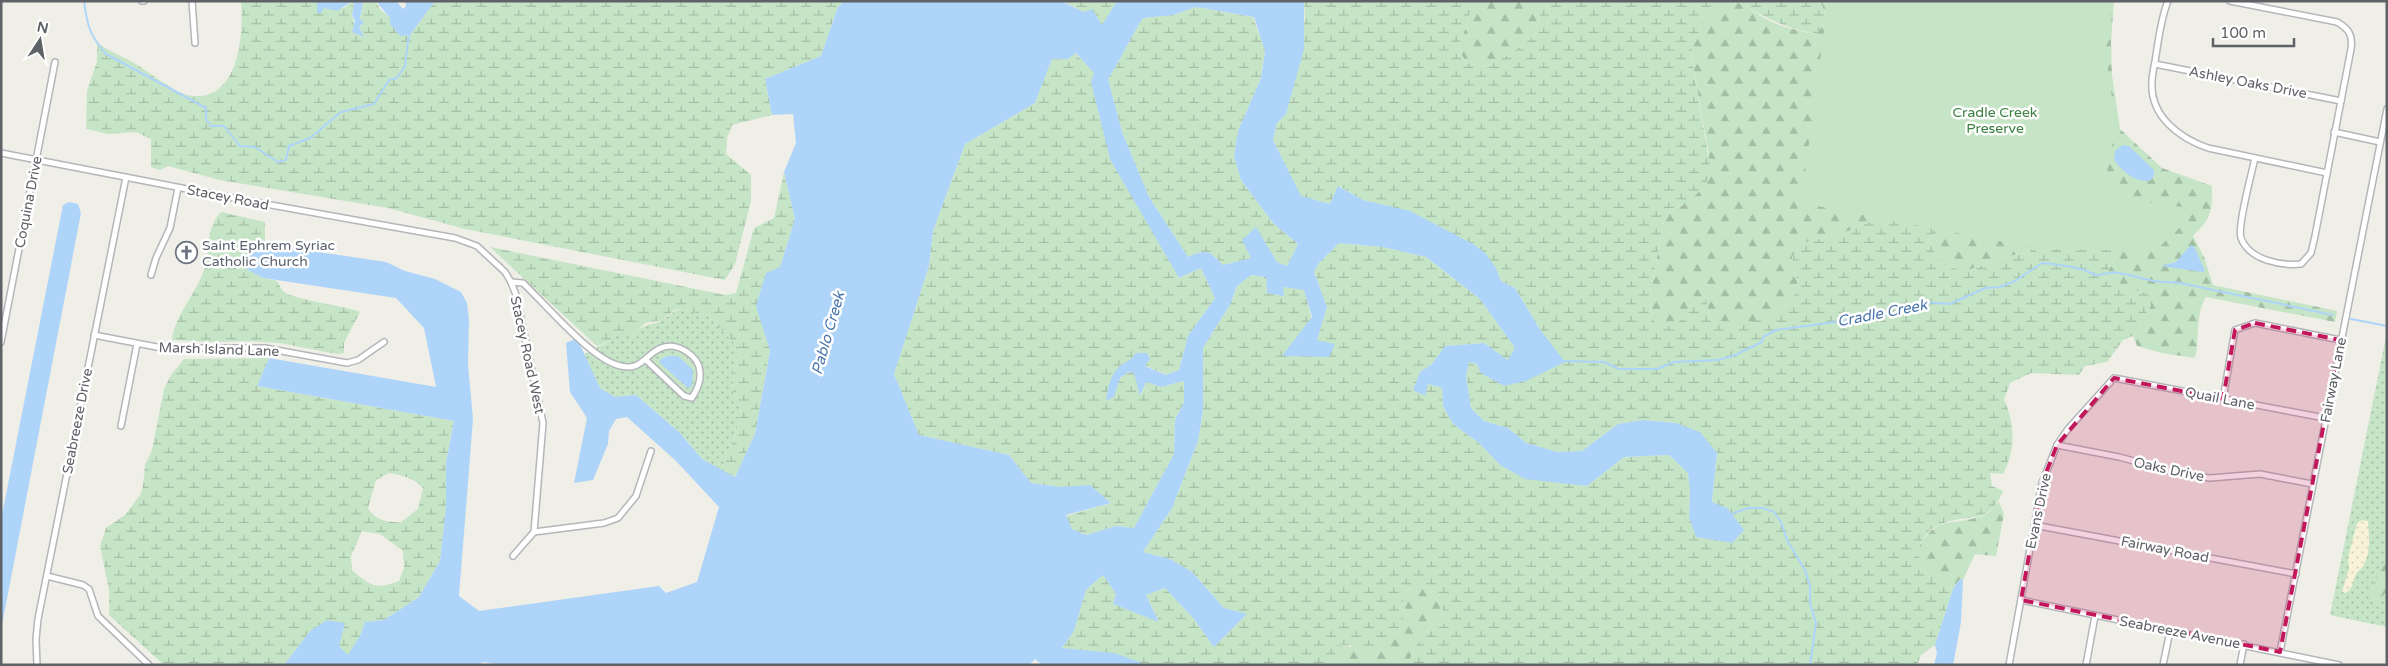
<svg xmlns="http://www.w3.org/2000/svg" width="2388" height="666" viewBox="0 0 2388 666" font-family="'Varela Round',sans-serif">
	<defs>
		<pattern id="grass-dots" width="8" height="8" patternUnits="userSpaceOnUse" patternTransform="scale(1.25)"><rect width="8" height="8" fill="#c6e5c7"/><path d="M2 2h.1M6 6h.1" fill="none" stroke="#a4bda5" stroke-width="1.8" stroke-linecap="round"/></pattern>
		<pattern id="forest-firs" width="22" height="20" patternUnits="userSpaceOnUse" patternTransform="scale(1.25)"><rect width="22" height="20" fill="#c6e5c7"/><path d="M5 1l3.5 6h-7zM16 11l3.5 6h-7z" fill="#a4bda5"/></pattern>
		<pattern id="wetland-marsh" width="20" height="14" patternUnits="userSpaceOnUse" patternTransform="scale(1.25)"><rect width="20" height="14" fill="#c6e5c7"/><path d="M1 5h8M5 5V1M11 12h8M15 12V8" fill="none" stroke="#a4bda5"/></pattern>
		<pattern id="sand-dots" width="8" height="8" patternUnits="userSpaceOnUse" patternTransform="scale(1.25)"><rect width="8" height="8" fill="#f8f2d9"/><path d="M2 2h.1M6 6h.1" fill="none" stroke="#d7d2bd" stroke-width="1.8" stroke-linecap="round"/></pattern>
	</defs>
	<rect width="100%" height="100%" fill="#efeee7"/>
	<g fill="url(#grass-dots)">
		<path d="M682,309L708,316L739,348L732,389L741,409L737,431L721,470L702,459L680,433L636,395L615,397L600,388L584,354L610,341L617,332L634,334C649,320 652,327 664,319C671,315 673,310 682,309Z"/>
		<polygon points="2387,332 2387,627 2330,615"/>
	</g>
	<g fill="url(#forest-firs)">
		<polygon points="1472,1 1544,1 1534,36 1510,54 1487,66 1466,63 1458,47 1468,22"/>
		<path d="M1730,1C1744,1 1755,14 1768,20C1783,28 1800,31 1817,34L1827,18L1820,1H2114L2111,42L2112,75L2120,129L2162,168L2212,186C2212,213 2212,217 2193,236L2204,257L2213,285L2337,311L2335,322L2206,297C2195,314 2200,339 2195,358L2162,353L2137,346L2133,336L2151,305L2104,281L2116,255L1890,213L1839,235L1802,243L1792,257C1793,265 1798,276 1797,284C1795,312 1752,326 1729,325C1723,324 1716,322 1710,320L1706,299L1673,327L1659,328L1651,317L1650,296L1664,220L1669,211L1683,205L1709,156L1691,53L1702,24L1721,3Z"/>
		<path d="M1938,221L2035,244L2029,253L2014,255L1965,271L1943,265C1931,247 1926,241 1938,221Z"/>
		<path d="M1999,502L2004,514L1996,556L1975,554L1963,580L1960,579L1953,589C1928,579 1925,576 1917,551C1937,512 1951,528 1984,515C1990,513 1994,507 1999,502Z"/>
		<polygon points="2387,556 2387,591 2375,605 2369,603 2369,595"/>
		<path d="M1412,587L1428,588L1441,605L1447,622C1427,631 1413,642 1409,665H1338L1334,663L1335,645L1351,647L1405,613L1402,594Z"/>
	</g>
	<g fill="url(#wetland-marsh)" fill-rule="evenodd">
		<path d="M241,1H317V12L324,8H344L351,2L354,4L352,15L357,33L363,36L359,27L362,25L360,19L363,2L376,1L380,9L410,35L435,1H844L838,7L821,56L765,79L772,115L732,125L727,138L726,154L751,175V201L735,264L725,280L465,229L388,208L220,180L168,166L160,170L151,167V139L136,132L108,134L86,129L87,91L97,61V43C109,51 122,56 134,63C146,70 176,93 187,95C238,106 244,36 241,1Z"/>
		<polygon points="1062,1 1117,1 1102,26 1084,12"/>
		<path d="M1304,1H1472L1468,22L1458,47L1466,63L1487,66L1510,54L1534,36L1544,1H1730L1721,3L1702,24L1691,53L1711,173C1704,192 1688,203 1669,211L1664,220L1650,296L1651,317L1660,328C1680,326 1688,315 1698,297L1706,299L1710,320C1716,322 1723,324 1729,324C1752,325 1795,312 1797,284C1798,276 1793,265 1792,257L1802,243L1839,235L1890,213L2118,235L2116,255L2104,281L2149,294L2151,305L2133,336L2123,340L2107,362L2085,366L2079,375L2031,373L2010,383L2004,400C2015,423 2016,450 2003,474L1990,473L1992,486L2003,491C1989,529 1963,511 1935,527C1926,532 1921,542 1917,551C1925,576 1928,579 1953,589L1935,645L1921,655L1917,665H1409C1413,642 1427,631 1447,622L1441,605L1428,588L1412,587L1402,594L1405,613L1400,629L1385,641L1371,647L1336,645L1334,663L1338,665H1140V662L1062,648L1074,631L1086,590L1103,575L1116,594L1113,604L1159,621L1146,595L1165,588L1194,619L1214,647L1246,615L1224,608L1192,572L1170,559L1143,552L1172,508L1198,441L1203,410V348L1231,303L1236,287L1251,275L1266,277L1267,293L1283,287L1304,289L1317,340L1327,307L1314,272L1319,263L1339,243L1383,247L1426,257L1480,299L1515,348L1508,361L1484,343L1445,346L1432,364L1420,372L1428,384L1442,388L1443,406L1453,424L1479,443L1500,465L1587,486L1624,457L1669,455L1688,472L1690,492L1689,517L1712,503L1717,453L1676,423L1643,420L1618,424L1582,451L1558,452L1526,443L1508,428L1484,421L1471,408L1466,376L1469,362L1477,364L1564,362L1539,328L1515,288L1501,281C1495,265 1487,255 1473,244L1386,206L1363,200L1339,186L1330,204L1301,197L1273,140L1277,123L1286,114L1305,19ZM1938,221L2035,245L2029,253L2014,255L1965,271L1943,265C1931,247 1926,241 1938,221Z"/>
		<path d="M1737,1H1820L1827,18L1817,34C1785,28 1765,18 1737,1Z"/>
		<path d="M1196,7L1253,17L1265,50L1261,78L1238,131L1234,156L1241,180L1273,223L1298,244L1287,266L1277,262L1268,249L1252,258L1223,265C1209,251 1207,248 1188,257L1149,197L1122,132L1108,79C1121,59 1130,38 1143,18L1173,15Z"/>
		<path d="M1075,53L1095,73L1103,130L1179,278L1201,268L1215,298L1188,336L1179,370L1167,375L1132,360L1121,365L1117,386C1120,377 1124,372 1134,372L1141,395L1146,382L1161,387L1184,381V402L1175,420L1174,454L1134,528L1116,526L1086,535L1072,529L1066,516L1111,503L1090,486L1061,487L1031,483L1009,455L919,435L894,374L929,266L933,231L965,144L1035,103L1052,59H1068Z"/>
		<polygon points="784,172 795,219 780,267 757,306 770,351 755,434 735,477 721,470 737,431 741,409 732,389 739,348 708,316 682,309 674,310 663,320 645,323 634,334 617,332 610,341 597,346 490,247 725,295 736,293 754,228 774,218"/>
		<path d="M221,212L265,222V244L247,256L263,278L277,281C279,284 281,289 283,291C293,300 343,305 360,312L344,343V353L337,354L279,343L250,341L214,342L172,340C175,314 196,295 204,270C211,250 205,229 221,212Z"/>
		<path d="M269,358L257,386L454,421L446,462V506L440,561L419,597L384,620L365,622L361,634L348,656L339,646L310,631L284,665H164L109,615V590L100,546L106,528L125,515L140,495L143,486L145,465L152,450L164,389L171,375L184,359ZM389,473C403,476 413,477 423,488L418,509L401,522C388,523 375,520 368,508L376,480ZM362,531L380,534L403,551L404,568L399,581C376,590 370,586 352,570L351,556Z"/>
	</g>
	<path fill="url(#sand-dots)" d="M2362,520L2368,521C2369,536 2371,550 2364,565C2363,568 2359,570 2356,574C2352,581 2354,589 2345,593L2342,592L2349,569L2348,558L2357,523Z"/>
	<polygon fill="#c6e5c7" points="1828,1 2099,1 2112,17 2105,50 2116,125 2107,171 2132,200 2182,207 2188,220 2156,250 2041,249 1801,203"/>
	<g fill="#aed5f9" fill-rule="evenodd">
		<polygon points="317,1 367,1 363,2 360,19 364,22 359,27 364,37 352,32 355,21 352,15 354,4 351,2 337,11 324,8 320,14 317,12"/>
		<polygon points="376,1 396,1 403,9 406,6 405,1 435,1 410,35 400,36 390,24 390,18"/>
		<path d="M844,1H1061L1084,12L1092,9L1102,25L1117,1H1304V49L1286,114L1277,123L1273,140L1301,196L1330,204L1338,186L1363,200L1410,211L1473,244L1485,253L1496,268L1501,281L1515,288L1539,328L1565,362L1526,381L1504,386L1481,373L1477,364L1469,362L1466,376L1471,408L1484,421L1508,428L1526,443L1558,452L1582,451L1618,424L1643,420L1676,423L1700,432L1717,453L1712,502L1727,508L1744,530L1732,543L1696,537L1689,517L1690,492L1688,473L1669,455L1624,457L1587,486L1525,479L1500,465L1479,443L1453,424L1443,406L1442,388L1428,384L1425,396L1413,390L1420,372L1432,364L1445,346L1484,343L1508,360L1515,348L1480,299L1426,257L1383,247L1339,243L1319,263L1314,272L1327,307L1317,340L1335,344L1329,357L1282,356L1312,317L1304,290L1283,287L1284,296L1267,293L1266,277L1251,275L1236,287L1231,303L1203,348V410L1198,441L1172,508L1143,552L1170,559L1192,572L1224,608L1247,614L1214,647L1194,619L1165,588L1146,595L1159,622L1113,604L1116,594L1103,575L1086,590L1074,631L1062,648L1114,653L1140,662V665H1042L1035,659L1029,665H505L483,662L478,665H284L310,631L327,620L345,623L339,646L348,655L361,634L365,622L384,620L419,597L440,561L446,506V462L454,421L257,386L269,358L436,387L424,328L396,298L263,278L246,269L247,256L265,244L386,262L405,271L435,279L461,292L467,303L469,319L468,364L473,419L459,596L479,611L659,586L666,593L697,582L719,507L676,461L627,417L616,419L609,431L608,444L593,480L574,483L587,418L570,392L566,343L577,338L600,388L615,397L636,395L680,433L702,459L735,477L755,434L770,351L756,306L766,273L780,267L795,219L784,172L796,143L793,114L772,115L765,79L821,56L838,7ZM1196,7L1254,17L1265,51L1261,78L1238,131L1234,156L1241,180L1273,223L1298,244L1287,266L1277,262L1256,227L1242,240L1251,258L1223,265C1209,251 1207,248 1188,257L1149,197L1122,132L1108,79C1121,59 1130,38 1143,18L1173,15ZM1076,53L1094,73L1091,82L1110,159L1179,278L1201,268L1215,298L1188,336L1179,370L1166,375L1145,366L1150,359L1147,353H1136C1131,361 1127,361 1120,366C1110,375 1108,388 1106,401L1114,397L1120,378L1128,372L1134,373L1140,396L1146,382L1161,387L1184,381V402L1175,420L1174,454L1134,528L1116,526L1086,535L1072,529L1066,515L1111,503L1090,485L1061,487L1031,483L1009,455L919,435L894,374L929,266L933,231L965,144L1035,103L1052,59H1068Z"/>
		<path d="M2123,145L2129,146L2154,170V176L2150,181C2134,182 2123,172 2114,160L2115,151Z"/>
		<polygon points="69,202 78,204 81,213 1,630 1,520 63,205"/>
		<polygon points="2191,245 2195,248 2205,271 2202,272 2161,266 2176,262"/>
		<polygon points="667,356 678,356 693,370 692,386 688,388 660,363 660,360"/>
		<polygon points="1960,579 1963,580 1961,622 1953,665 1934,665 1937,653 1935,645 1953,589"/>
	</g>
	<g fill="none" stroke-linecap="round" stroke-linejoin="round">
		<g stroke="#aed5f9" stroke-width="2">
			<path d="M84,1C87,25 90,36 106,54L206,108V119L211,126H224L240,146L255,147L278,162L286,160L289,146L310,138L341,112L374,104L389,80L397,78L405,66L409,33"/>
			<polyline points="2351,319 2387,326"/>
			<path d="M1563,361L1604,362L1619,369H1657L1674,362L1718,360L1733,356L1762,342L1763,337L1776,330L1894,314L1924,302L1950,304L1985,288L2000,287L2015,281L2042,263C2054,264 2069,266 2081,269C2086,270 2091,274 2096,275C2103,275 2111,271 2119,273C2138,276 2156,284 2175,282L2333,315"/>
			<polyline points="1731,514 1748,508 1763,508 1774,512 1781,522 1787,540 1805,570 1810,586 1810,603 1816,623 1810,665"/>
		</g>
		<defs>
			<g id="street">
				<polyline points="142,1 144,1"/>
				<polyline points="192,1 195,43"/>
				<path d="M2168,1C2161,18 2159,37 2156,55C2155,64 2152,73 2152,82C2150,116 2179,138 2208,148L2327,173"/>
				<path d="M2230,1L2337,22C2349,29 2353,35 2351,49L2315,236L2311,253L2301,264C2281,266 2249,260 2241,238C2237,227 2252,172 2255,158"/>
				<polyline points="2155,64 2341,101"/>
				<polyline points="2334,132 2380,142"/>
				<polyline points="1,153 254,202 455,238 477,246 505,272 511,282 516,295 543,423 534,532"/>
				<polyline points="151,275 156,258 170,228 178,188"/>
				<path d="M511,282L523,283C546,305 589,356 617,365C641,373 644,355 661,348C677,341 700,356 700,373C701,382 697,390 692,398L684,396L646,360"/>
				<polyline points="94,335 162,348 265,348 347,363 358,360 384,342"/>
				<polyline points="1,342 55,62"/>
				<polyline points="2223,399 2235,330 2255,323 2340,340"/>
				<polyline points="121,426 137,344"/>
				<polyline points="2057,445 2119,457 2186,475 2210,478 2260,474 2312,484"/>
				<polyline points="2034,525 2296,574"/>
				<polyline points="534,532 604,523 618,518 636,496 651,451"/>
				<polyline points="513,556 534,532"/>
				<polyline points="47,576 83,585 89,589 98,616 149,665"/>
				<polyline points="2021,600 2339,665"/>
				<polyline points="2280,652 2387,109"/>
				<polyline points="37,665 36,639 38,619 126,177"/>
				<polyline points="2009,665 2042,483 2057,445 2068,429 2114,378 2325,418"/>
				<polyline points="2086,665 2095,616"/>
				<polyline points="2163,665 2170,631"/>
				<polyline points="2240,665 2244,644"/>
			</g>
		</defs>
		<use href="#street" stroke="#b4b6ba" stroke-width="8"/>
		<use href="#street" stroke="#fff" stroke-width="5"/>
	</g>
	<path fill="#c2185b" fill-opacity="0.2" stroke="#c2185b" stroke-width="4" stroke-dasharray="10 6" stroke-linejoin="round" d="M2255,323L2340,340L2280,652L2021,600L2042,483L2057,445L2114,378L2223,399L2235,330Z"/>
	<defs>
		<symbol id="church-ring" viewBox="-11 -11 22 22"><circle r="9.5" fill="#fff" stroke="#6b7280" stroke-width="1.5"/><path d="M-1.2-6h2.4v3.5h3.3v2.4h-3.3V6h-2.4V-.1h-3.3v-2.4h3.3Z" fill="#6b7280"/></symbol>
	</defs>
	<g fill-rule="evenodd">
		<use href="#church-ring" x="174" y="240" width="25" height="25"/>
	</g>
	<g text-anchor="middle" stroke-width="5" stroke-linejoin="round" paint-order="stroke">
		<g font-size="14" fill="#5e6166" stroke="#fff">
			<text transform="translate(2248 82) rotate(11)" y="5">Ashley Oaks Drive</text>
			<text transform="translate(228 197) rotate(11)" y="5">Stacey Road</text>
			<text transform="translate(28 202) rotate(-79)" y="5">Coquina Drive</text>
			<text transform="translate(219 349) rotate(2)" y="5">Marsh Island Lane</text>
			<text transform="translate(528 355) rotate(78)" y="5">Stacey Road West</text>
			<text transform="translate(2333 380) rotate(-79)" y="5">Fairway Lane</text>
			<text transform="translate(2220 398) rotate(11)" y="5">Quail Lane</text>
			<text transform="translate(77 421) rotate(-79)" y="5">Seabreeze Drive</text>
			<text transform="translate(2169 469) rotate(12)" y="5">Oaks Drive</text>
			<text transform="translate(2038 511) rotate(-78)" y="5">Evans Drive</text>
			<text transform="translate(2165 549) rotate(11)" y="5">Fairway Road</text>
			<text transform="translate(2180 632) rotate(11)" y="5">Seabreeze Avenue</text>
		</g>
		<g font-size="14" fill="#3b8041" stroke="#fff">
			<text x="1995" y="117">Cradle Creek<tspan x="1995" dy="16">Preserve</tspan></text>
		</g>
		<g font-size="14" fill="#5b616d" stroke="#fff" text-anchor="start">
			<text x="202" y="250">Saint Ephrem Syriac<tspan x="202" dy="16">Catholic Church</tspan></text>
		</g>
		<g font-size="15" font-style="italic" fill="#4b76aa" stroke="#fff">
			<text transform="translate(1882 313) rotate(-11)" y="5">Cradle Creek</text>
			<text transform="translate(828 333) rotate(-74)" y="5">Pablo Creek</text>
		</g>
	</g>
	<rect width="2388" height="666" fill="none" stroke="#5e6166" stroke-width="5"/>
	<g transform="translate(40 40) rotate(12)" stroke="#ffffff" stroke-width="4" paint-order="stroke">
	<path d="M0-4L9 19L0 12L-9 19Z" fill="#5e6166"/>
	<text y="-8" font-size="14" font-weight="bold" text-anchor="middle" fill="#5e6166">N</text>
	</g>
	<path d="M2213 38v8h81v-8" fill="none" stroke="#5e6166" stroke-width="2.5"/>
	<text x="2220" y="38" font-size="15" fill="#5e6166" stroke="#ffffff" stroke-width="4" paint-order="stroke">100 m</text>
</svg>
